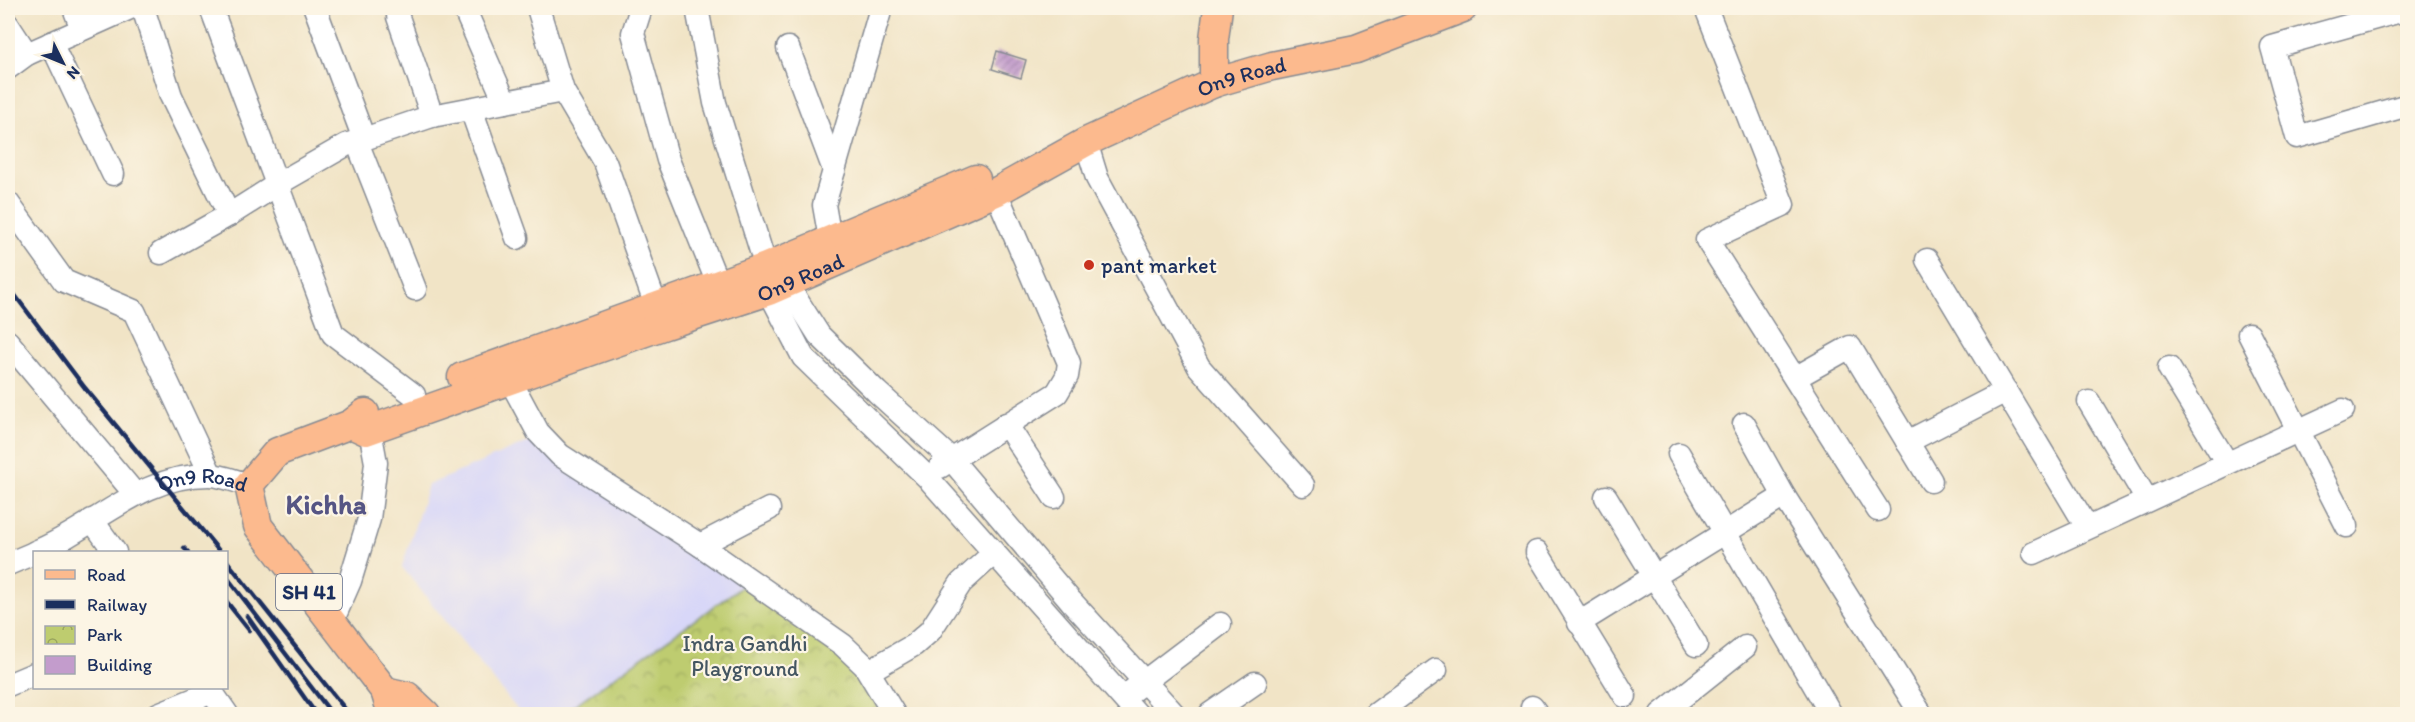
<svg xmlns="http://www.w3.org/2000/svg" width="2415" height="722" viewBox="0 0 2415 722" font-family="Itim,sans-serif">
	<defs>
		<pattern id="park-crowns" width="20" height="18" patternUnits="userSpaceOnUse" patternTransform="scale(1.5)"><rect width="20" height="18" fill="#becc6f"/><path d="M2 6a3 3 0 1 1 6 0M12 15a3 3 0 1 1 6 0" fill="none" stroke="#9aa65e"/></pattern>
		<pattern id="building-hatch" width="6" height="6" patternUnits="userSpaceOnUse" patternTransform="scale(1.5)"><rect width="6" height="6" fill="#c39ccc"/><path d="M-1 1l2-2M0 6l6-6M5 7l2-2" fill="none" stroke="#9e80a9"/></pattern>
	</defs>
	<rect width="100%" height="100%" fill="#fcf5e5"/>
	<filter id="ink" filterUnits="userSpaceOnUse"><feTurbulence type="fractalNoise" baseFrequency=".0167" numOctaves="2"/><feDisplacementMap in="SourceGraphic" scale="12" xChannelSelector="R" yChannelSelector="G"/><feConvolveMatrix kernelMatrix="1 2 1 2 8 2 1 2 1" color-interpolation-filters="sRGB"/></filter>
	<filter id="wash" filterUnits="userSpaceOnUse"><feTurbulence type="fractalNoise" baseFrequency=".008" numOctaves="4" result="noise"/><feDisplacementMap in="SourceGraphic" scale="24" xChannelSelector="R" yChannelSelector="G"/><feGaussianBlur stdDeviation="1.35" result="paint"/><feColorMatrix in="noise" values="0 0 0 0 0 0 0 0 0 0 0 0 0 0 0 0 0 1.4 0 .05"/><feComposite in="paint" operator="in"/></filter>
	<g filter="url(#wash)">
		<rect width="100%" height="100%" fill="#f1e4c6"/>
		<polygon fill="#d8d7f8" points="533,440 744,585 562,714 521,714 402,567 428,485"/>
		<polygon fill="url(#park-crowns)" stroke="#6c7e66" stroke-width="1.5" points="744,585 838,645 862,675 881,714 562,714"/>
		<g id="blocks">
			<polygon fill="url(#building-hatch)" points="997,51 1026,60 1021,78 992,69"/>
		</g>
	</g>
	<g filter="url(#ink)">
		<use href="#blocks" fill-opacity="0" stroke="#868a92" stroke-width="1.5"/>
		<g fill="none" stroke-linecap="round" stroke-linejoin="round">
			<defs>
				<g id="minor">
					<polyline points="74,8 82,29"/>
					<polyline points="143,8 171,96 229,215"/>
					<polyline points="211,8 333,334 414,395"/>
					<polyline points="315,8 364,139"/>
					<polyline points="464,8 505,102"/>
					<polyline points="538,8 563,91 605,162 656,306"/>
					<polyline points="641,8 633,33 668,160 718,284"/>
					<polyline points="697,8 715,103 766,267"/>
					<polyline points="1706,8 1783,205 1707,240 1878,510"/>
					<polyline points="2408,9 2272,47 2297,137 2408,105"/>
					<polyline points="398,17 432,116"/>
					<polyline points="8,25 27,54"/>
					<polyline points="51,43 113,174"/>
					<polyline points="788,48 834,170"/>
					<polyline points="8,68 27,54 130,8"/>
					<polyline points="471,109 517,238"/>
					<polyline points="357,142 415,289"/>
					<polyline points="1086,142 1097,178 1199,367 1303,485"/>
					<polyline points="8,203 64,281 134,311 211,475"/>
					<polyline points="830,239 824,205 881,8"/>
					<polyline points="161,253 229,215 278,184 346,145 432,116 563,91"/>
					<polyline points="1927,260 2087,527"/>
					<polyline points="786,283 819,335 877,392 951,459 1071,601 1174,714"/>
					<polyline points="769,291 803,357 927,477 1137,714"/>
					<polyline points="2249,334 2347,526"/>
					<polyline points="8,342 135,494"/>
					<polyline points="2169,368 2227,463"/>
					<polyline points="1795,378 1850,347 1931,481"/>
					<polyline points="510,380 538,432 560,455 700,545 843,645 865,666 894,714"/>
					<polyline points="2089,402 2147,500"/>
					<polyline points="1006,424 1054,497"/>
					<polyline points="1744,424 1784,496 1921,714"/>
					<polyline points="1907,442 2006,391"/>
					<polyline points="1679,454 1831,714"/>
					<polyline points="940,467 1057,393 1067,376 1069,363 996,192"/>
					<polyline points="1606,497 1696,645"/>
					<polyline points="92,520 115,552"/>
					<polyline points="700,545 769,509"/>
					<path id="s1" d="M35,552C95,528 140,475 209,475C222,475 237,482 249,485"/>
					<polyline points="1537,552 1625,696"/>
					<polyline points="2034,553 2343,410"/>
					<polyline points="8,564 34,553"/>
					<polyline points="332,622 350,581 369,519 376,463 370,430"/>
					<polyline points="1579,623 1784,496"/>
					<polyline points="869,671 914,645 930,631 961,583 994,553"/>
					<polyline points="8,685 34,674"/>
					<polyline points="209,688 227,714"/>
					<polyline points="1133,690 1220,624"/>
					<polyline points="1532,707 1537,714"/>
					<polyline points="158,714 212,692"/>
					<polyline points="1210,714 1255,683"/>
					<polyline points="1376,714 1436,670"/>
					<polyline points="1661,714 1745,647"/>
				</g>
				<g id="major">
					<polyline points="1214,83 1214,39 1218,8"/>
					<polyline points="462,377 766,267 976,179"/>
					<polyline points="365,413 351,424 277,452 249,485 258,526 385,691 392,714"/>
					<path id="s2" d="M351,424L366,431L665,325L769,291L996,192L1086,142L1214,83L1272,66L1356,49L1463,8"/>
					<polyline points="385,691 407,696 426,714"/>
				</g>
			</defs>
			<use href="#minor" stroke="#868a92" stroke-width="25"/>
			<use href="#major" stroke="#868a92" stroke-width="31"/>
			<use href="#minor" stroke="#fff" stroke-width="22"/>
			<use href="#major" stroke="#fcba8e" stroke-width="28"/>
			<g stroke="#1b2f5e" stroke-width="4.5">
				<polyline points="8,286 85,388 220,552"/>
				<polyline points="184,548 188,552"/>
				<polyline points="226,560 349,714"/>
				<polyline points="226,576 332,714"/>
				<polyline points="226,601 249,630"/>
				<polyline points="247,616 316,714"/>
			</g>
		</g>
	</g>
	<circle fill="#c8321e" stroke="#fcf5e5" stroke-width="2" cx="1089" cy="265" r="6"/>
	<g text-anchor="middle" stroke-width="4.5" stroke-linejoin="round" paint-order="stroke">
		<rect fill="#fcf5e5" stroke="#5e6a86" stroke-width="1.5" x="276" y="574" width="66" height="36" rx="4.5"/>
		<g font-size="21" font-weight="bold" fill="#1b2f5e">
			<text x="309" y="599">SH 41</text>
		</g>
		<g font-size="22" fill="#1b2f5e" stroke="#fcf5e5">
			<text dy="8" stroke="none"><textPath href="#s2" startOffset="963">On9 Road</textPath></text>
			<text dy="8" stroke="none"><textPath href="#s2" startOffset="477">On9 Road</textPath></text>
			<text dy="8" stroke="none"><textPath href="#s1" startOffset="186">On9 Road</textPath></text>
		</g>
		<g font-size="22" fill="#1b2f5e" stroke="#fcf5e5" text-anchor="start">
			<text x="1101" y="273">pant market</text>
		</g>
		<g font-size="22" fill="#445662" stroke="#fcf5e5">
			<text x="745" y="651">Indra Gandhi<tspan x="745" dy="25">Playground</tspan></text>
		</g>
		<g font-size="28" font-weight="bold" fill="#565584" stroke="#fcf5e5">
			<text x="326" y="514">Kichha</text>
		</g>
	</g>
	<rect width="2415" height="722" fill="none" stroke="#fcf5e5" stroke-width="30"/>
	<rect x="33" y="551" width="195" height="138" fill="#fcf5e5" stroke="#a2a6af" stroke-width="1.5"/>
	<rect x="45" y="570" width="30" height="9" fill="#fcba8e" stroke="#a2a6af" stroke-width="1.5"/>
	<text x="87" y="581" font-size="18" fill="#1b2f5e">Road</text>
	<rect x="45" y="600" width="30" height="9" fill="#1b2f5e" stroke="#a2a6af" stroke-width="1.5"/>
	<text x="87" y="611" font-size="18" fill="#1b2f5e">Railway</text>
	<rect x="45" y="626" width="30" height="18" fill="url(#park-crowns)" stroke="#a2a6af" stroke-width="1.5"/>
	<text x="87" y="641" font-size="18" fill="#1b2f5e">Park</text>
	<rect x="45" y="656" width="30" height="18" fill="#c39ccc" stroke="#a2a6af" stroke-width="1.5"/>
	<text x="87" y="671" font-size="18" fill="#1b2f5e">Building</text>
	<g transform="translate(63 63) rotate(133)" stroke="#fcf5e5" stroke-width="4.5" paint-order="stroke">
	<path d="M0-4.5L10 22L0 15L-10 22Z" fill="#1b2f5e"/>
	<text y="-9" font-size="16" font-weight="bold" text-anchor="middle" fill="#1b2f5e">N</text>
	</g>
</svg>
